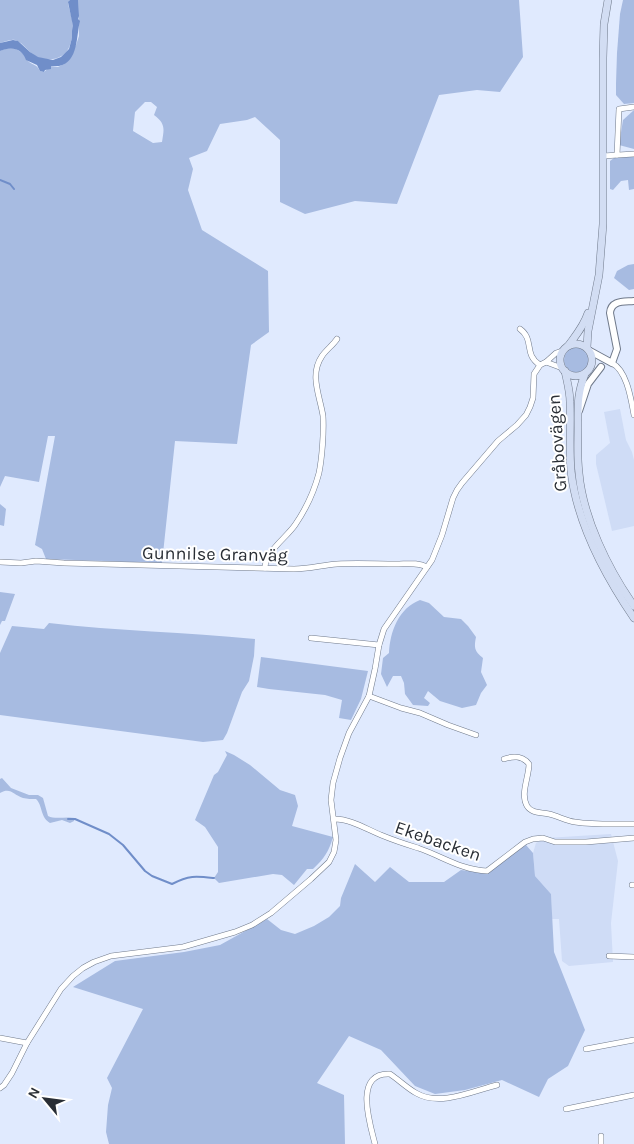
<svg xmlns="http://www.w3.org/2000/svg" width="634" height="1144" viewBox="0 0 634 1144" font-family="Karla,sans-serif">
	<rect width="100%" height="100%" fill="#e0eafe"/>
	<g fill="#cfdcf6">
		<polygon points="620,409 626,440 632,452 634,460 634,526 612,531 596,464 596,455 610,443 604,412"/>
		<polygon points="611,834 618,861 611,923 613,962 569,966 562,961 559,919 552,919 551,894 535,876 533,853 536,843 546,838"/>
	</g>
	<g fill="#a7bbe1" fill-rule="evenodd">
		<path d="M0,0H70L68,3C69,10 73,19 73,26C74,33 72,39 70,45C65,59 51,62 37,57C29,53 24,43 15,40C10,39 5,42 0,43Z"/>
		<path d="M78,0H519L523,57L500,92L477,90L439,95L397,204L355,201L305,214L280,202V140L255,117L247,120L220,124L207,151L189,158L193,169L188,190L202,230L268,271L269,332L251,345L237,444L175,441L162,563L46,559L42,549L35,545L55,436H48L39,482L5,476L0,487V51C9,47 16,47 23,54C25,56 26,59 28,61C33,66 36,63 40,71L44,72L51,66L58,67L64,64L76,45L79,36ZM145,102H151L157,107L154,115C166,124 164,129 162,142L153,143L133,131L135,112Z"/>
		<polygon points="623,0 634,0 634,103 624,104 616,95 616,83 617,53 620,14"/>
		<polygon points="634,110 634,149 619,145 623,120"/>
		<polygon points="628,156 634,156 634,189 629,190 628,180 621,181 613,190 610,189 610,161 614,158"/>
		<polygon points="634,264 634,289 629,290 614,278 617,271 628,265"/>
		<circle cx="577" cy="360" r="13"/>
		<polygon points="0,504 6,509 4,526 0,525"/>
		<polygon points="0,592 15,594 5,621 2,621 0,625"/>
		<path d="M420,600L429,603L444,617L461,619L468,626L476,637C474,647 474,651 483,658L481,672L487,685L481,693L476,705L462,708L440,701L428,691L424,698L430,703L428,706L413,705L405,694L404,683L401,676H393L387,687L381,674L383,658L389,653C390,631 399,608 420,600Z"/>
		<path d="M49,623C117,631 186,632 255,639L254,656L249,681L242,692L227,733L223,740L203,742L0,715V653L12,626L44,629Z"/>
		<polygon points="261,657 368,671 361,699 351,720 339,718 342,700 325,695 269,689 257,687"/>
		<path d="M225,751L234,755L250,765L280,790L295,795L298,806L292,826L333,837C329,851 324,859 313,869H307L294,885L282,875L273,874L219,883L214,878L218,872V847L205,827L195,820L214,775L218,772L227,755Z"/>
		<path d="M2,778L11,788L29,795H38L43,798L48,816C56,820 66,816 75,818L74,821L70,823L62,820L50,823C40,817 43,806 36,799C32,799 27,799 23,798C13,795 11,787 0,793V779Z"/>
		<polygon points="526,845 533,853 535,876 551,894 554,952 585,1030 568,1066 548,1079 539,1097 502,1080 465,1090 435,1094 415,1086 381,1050 349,1036 317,1083 344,1095 345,1144 109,1144 106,1132 108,1105 112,1088 107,1078 143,1009 73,987 115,961 184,952 220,945 267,919 281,930 295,934 314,926 329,917 340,906 341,898 355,864 375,882 390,867 409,882 444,882 461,870 486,873"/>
	</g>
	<path fill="#708ec9" d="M70,0H78L79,16L78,19L80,21C76,35 79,62 59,66C57,66 54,66 51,66V69L45,70L44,72L40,71L37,65L26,60C22,48 11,46 0,51V43L13,40L18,41L30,52L38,57L53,60L61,57L69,49L72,38V31L73,26L68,2Z"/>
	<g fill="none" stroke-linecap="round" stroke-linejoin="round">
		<g stroke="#708ec9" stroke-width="2">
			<polyline points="0,180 10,184 14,189"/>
			<path d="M68,819H75L109,834L123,845L145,871L152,876L172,884C189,875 196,876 214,878"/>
		</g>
		<defs>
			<g id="minor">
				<polyline points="617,155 619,109 634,107"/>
				<polyline points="603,156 634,154"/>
				<path d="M520,329C535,340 523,354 540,365"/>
				<polyline points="546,362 562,368"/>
				<path d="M612,363C627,371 631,399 634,415"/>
				<path d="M0,562L21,563L36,561L64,563L294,569C309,569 323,565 337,564C357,563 377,564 396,564C407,564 418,562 427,567"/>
				<path d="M265,568C265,552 286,538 295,525C306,509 314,492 319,473C322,458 324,432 323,416C320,396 309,375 322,356C326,350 333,345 337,339"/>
				<polyline points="311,638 379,645"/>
				<polyline points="369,696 401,708 420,713 448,725 476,735"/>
				<path d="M504,759C513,756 522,755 529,764C529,777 520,794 527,806C532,814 542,812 549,814C558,816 566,821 575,822C594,825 615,824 634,824"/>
				<path d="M334,819C351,819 366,829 381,835C393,840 405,844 418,848C442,856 461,870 487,871L525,842L533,839L543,838L555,842H586L634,838"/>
				<polyline points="632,885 634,885"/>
				<polyline points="609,956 634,957"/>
				<polyline points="0,1038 27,1043"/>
				<polyline points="586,1049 634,1040"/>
				<polyline points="0,1088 4,1085 12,1073 27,1043 61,989 73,976 83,968 94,962 111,956 183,947 235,932 252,925 271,913 311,879 329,862 334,852 336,840 331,800 333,783 340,758 349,733 369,696 375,669 379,645 384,629 432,560 442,535 453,498 457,490 462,483 498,441 517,425 526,415 530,407 533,398 534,374 540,365 546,362 556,353 562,351"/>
				<polyline points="566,1109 634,1095"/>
				<path d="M375,1144C370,1124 353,1072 390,1074C399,1080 407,1088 416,1093C440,1107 473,1091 497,1085"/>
				<polyline points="601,1144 601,1136"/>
			</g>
			<g id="tertiary">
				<path d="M590,351L612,363L617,349L610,313C611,300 624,302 634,301"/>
				<polyline points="579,411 588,384 601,367"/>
			</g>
			<g id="secondary">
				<circle cx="576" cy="360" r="16"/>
				<path d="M568,346C576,335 584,326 588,313"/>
				<polyline points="587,347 588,331 599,275 603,224 603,58 604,24 608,0"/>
				<path d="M565,371C567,381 570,391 570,402C571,425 569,448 571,471C577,524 604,574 634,618"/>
				<path d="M585,374C577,394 578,406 578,427C578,442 577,457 579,473C583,518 608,569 634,606"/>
			</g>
		</defs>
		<use href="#minor" stroke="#707a8b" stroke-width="6"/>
		<use href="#tertiary" stroke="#707a8b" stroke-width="8"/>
		<use href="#secondary" stroke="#707a8b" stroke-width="8"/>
		<use href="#minor" stroke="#fff" stroke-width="5"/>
		<use href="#tertiary" stroke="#fff" stroke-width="6"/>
		<use href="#secondary" stroke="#d2ddf3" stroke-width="7"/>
	</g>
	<g text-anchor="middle" stroke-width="4" stroke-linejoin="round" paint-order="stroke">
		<g font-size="18" fill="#292e35" stroke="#fff">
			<text transform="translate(557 443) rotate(-94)" y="6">Gråbovägen</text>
			<text transform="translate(215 554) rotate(1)" y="6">Gunnilse Granväg</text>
			<text transform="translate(438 841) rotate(19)" y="6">Ekebacken</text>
		</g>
	</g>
	<g transform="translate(45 1099) rotate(299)" stroke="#ffffff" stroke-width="4" paint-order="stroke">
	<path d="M0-4L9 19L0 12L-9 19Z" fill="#292e35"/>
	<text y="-8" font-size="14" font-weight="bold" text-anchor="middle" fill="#292e35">N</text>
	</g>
</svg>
